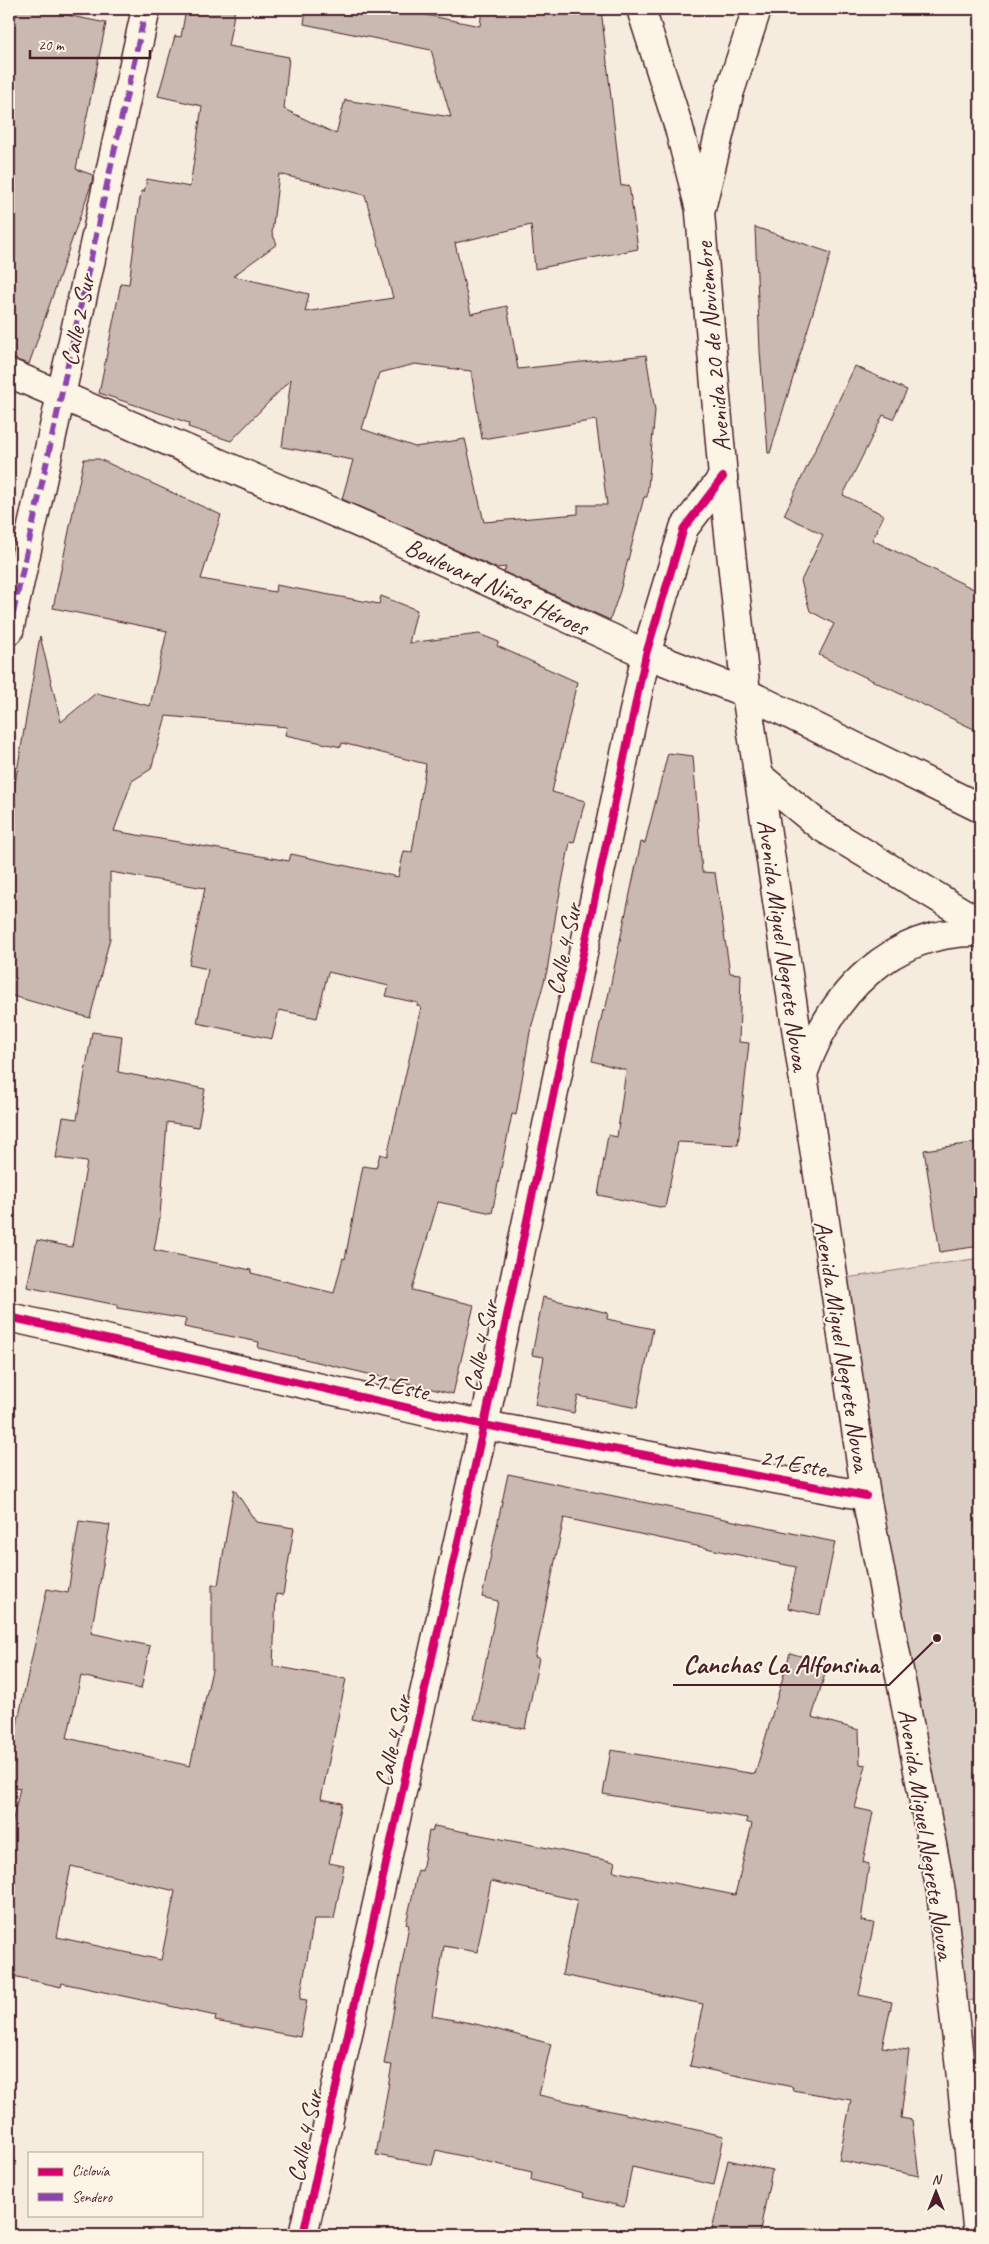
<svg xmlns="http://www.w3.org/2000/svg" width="989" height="2244" viewBox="0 0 989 2244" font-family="Caveat,sans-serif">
	<rect width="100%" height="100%" fill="#f5ecde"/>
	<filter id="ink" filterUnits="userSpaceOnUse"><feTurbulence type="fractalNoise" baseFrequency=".02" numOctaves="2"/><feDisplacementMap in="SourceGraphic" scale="10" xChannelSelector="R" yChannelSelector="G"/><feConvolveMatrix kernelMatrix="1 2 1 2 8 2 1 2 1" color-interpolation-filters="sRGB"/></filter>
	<g filter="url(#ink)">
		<g fill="#dbcec4" stroke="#927678">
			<polygon points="980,1258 980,1999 943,2005 846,1278"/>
			<polygon points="980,2034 980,2221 954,2040"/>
		</g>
		<g fill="#cab9b1" stroke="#4a1f2b" fill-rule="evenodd">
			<polygon points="9,9 37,9 106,23 76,169 93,175 92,182 29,364 9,358"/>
			<path d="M186,9H235L228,46L289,57L284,109L336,134L345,100L451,117L431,50L304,24L306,9H397L480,26L482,9H601L621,186L629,185L638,249L535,269L531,225L455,243L471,314L507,306L518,369L646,355L655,411L647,497H644L620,591L610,620L504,572L506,567L496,568L342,499L353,460L282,447L291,379L231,441L188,427L189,423L99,393L121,283L129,284L141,191L144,192L147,179L190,187L202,106L158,96L175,36L181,37ZM279,174L365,195L393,298L305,312L309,294L233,276L277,244L272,233ZM415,364L471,371L482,439L596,420L607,505H578V514L484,522L465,439L415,447L362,429L379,373Z"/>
			<polygon points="755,227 831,253 770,453 768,453 760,351"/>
			<polygon points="855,366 907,390 893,419 883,415 843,495 884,515 872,540 980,592 980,732 819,655 834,624 810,611 801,581 823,535 784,515"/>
			<path d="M84,459H99L221,515L201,579L275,592L276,585L379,604L381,596L417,610L409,643L479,634L499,642L497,646L577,682L552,792L585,801L574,843L570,842L556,913L547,971L530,1032L516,1115L512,1114L492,1213L438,1202L412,1290L474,1305L453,1394L258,1348L259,1342L184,1327L186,1319L117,1308V1305L27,1287L37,1240L72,1247L87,1162L56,1158L63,1117L77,1119L92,1032L122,1036L118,1072L205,1089L198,1127L167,1122L160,1217L154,1250L251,1270V1273L334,1293L343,1258L345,1259L363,1166L376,1168L380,1154L387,1156L421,1007L417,1006L418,1003L386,996L389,986L328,972L317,1018L279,1010L272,1039L197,1023L208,969L189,965L205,888L110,872V938L90,1018L9,995V801H12L40,636L61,722L96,693L150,706L167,631L53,608ZM166,716L287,727L285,735L341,747L342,743L426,764L412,852L404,851L398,877L291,854L289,861L114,831L132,781L151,769Z"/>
			<polygon points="668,753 693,756 702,872 715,873 730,973 741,974 739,1042 749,1043 738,1145 678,1142 665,1208 598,1195 608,1135 617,1137 626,1070 592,1061 603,1010 605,1011 641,842 645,843"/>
			<polygon points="980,1142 980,1246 940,1252 924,1150"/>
			<polygon points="543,1297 608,1313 607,1319 653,1329 637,1408 578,1396 574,1413 535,1405 544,1357 532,1355"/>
			<polygon points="508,1474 835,1542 820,1615 788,1608 796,1567 564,1518 535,1657 539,1658 525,1729 474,1719 498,1601 482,1597"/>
			<path d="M234,1489L256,1522L294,1528L283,1595L276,1594L273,1666L346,1679L321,1799L342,1803L329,1863L344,1866L334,1919H314L300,1999L307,2000L300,2037L215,2021L216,2016L62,1983L61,1987L9,1975V1837L20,1788L9,1786V1761L47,1589L68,1593L79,1521L110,1525L91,1633L150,1646L141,1689L81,1676L67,1738L190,1766L212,1670V1585H218ZM71,1866L175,1891L161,1960L57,1937Z"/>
			<polygon points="790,1653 828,1664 812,1717 859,1730 860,1764 866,1765 855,1808 873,1812 863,1862 869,1864 861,1921 874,1923 859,1995 892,2002 882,2047 909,2050 901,2118 912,2120 919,2176 839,2160 851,2100 792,2090 793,2087 690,2066 703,2004 562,1975 577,1900 491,1881 477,1952 444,1946 432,2016 476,2024 551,2044 539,2095 724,2136 714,2185 632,2167 624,2207 583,2197 584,2193 531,2180 532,2172 436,2150 432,2165 376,2155 392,2065 384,2064 409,1925 406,1924 418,1870 422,1871 429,1831 432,1832 434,1826 548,1848 615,1862 613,1871 735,1895 752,1824 746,1822 747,1818 603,1794 611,1750 755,1774"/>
			<polygon points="728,2160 772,2170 759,2235 711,2235"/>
		</g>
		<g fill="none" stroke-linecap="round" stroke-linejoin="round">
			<defs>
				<g id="street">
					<path d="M9,631C56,424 99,216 146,9"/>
					<polyline points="9,1317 484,1425 866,1496"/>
					<polyline points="303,2235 484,1425 646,654 684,528 723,477"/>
				</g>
				<g id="secondary">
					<polyline points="641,9 679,128 699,206"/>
					<polyline points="757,9 729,94 700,213 723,477 746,693 866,1496 941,1892 978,2235"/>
					<polyline points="9,373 382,533 646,654 746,693 980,808"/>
					<polyline points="759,776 820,826 980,923"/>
					<path d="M803,1074C830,994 890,930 980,932"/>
				</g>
			</defs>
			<use href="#street" stroke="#4a1f2b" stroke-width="31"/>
			<use href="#secondary" stroke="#4a1f2b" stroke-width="31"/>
			<use href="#street" stroke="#fcf5e5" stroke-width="28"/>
			<use href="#secondary" stroke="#fcf5e5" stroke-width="28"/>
			<path stroke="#8e44ad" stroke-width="6" stroke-dasharray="12 6" stroke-linecap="butt" d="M9,631C56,424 99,216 146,9"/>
			<defs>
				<g id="cycleway">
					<polyline points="9,1317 484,1425 866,1496"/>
					<polyline points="303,2235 484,1425 646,654 684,528 723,477"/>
				</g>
			</defs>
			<use href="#cycleway" stroke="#fcf5e5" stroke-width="11"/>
			<use href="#cycleway" stroke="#d6006c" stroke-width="8"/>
		</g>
	</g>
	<g text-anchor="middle" stroke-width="4" stroke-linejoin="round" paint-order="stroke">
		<g font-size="25" fill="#4a1f2b" stroke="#fcf5e5">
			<text transform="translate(77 320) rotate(-79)" y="9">Calle 2 Sur</text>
			<text transform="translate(712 347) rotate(-95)" y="9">Avenida 20 de Noviembre</text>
			<text transform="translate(497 586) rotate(25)" y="9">Boulevard Niños Héroes</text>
			<text transform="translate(784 945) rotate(82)" y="9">Avenida Miguel Negrete Novoa</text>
			<text transform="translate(563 949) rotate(-78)" y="9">Calle 4 Sur</text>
			<text transform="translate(480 1346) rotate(-78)" y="9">Calle 4 Sur</text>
			<text transform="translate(843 1346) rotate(81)" y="9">Avenida Miguel Negrete Novoa</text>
			<text transform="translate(396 1384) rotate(13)" y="9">21 Este</text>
			<text transform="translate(793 1462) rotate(11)" y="9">21 Este</text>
			<text transform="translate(392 1741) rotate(-77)" y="9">Calle 4 Sur</text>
			<text transform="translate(927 1834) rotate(81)" y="9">Avenida Miguel Negrete Novoa</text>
			<text transform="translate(304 2136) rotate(-78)" y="9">Calle 4 Sur</text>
		</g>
	</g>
	<path fill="none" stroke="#4a1f2b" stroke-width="2" d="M937 1638L889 1685H673"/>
	<circle fill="#4a1f2b" stroke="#fcf5e5" stroke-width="2" cx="937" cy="1638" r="5"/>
	<g font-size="26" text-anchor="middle" font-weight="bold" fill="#4a1f2b" stroke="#fcf5e5" stroke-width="4" stroke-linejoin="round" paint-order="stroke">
		<text x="781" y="1673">Canchas La Alfonsina</text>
	</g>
	<rect width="989" height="2244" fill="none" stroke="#fcf5e5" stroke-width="30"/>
	<rect x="15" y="15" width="959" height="2214" fill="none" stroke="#4a1f2b" stroke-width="2" filter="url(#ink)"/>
	<rect x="28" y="2152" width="175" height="65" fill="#fcf5e5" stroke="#b59f9b"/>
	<rect x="38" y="2168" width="25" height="8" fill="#d6006c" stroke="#b59f9b"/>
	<text x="72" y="2176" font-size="15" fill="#4a1f2b">Ciclovía</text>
	<rect x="38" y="2193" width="25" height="8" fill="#8e44ad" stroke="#b59f9b"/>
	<text x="72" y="2202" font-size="15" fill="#4a1f2b">Sendero</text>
	<g transform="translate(936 2192)" stroke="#fcf5e5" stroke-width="4" paint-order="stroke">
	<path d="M0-4L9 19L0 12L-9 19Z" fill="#4a1f2b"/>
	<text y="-8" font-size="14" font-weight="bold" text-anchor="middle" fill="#4a1f2b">N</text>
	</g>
	<path d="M30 50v8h120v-8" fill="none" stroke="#4a1f2b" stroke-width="2.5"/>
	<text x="38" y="50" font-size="15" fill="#4a1f2b" stroke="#fcf5e5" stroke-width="4" paint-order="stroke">20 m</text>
</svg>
